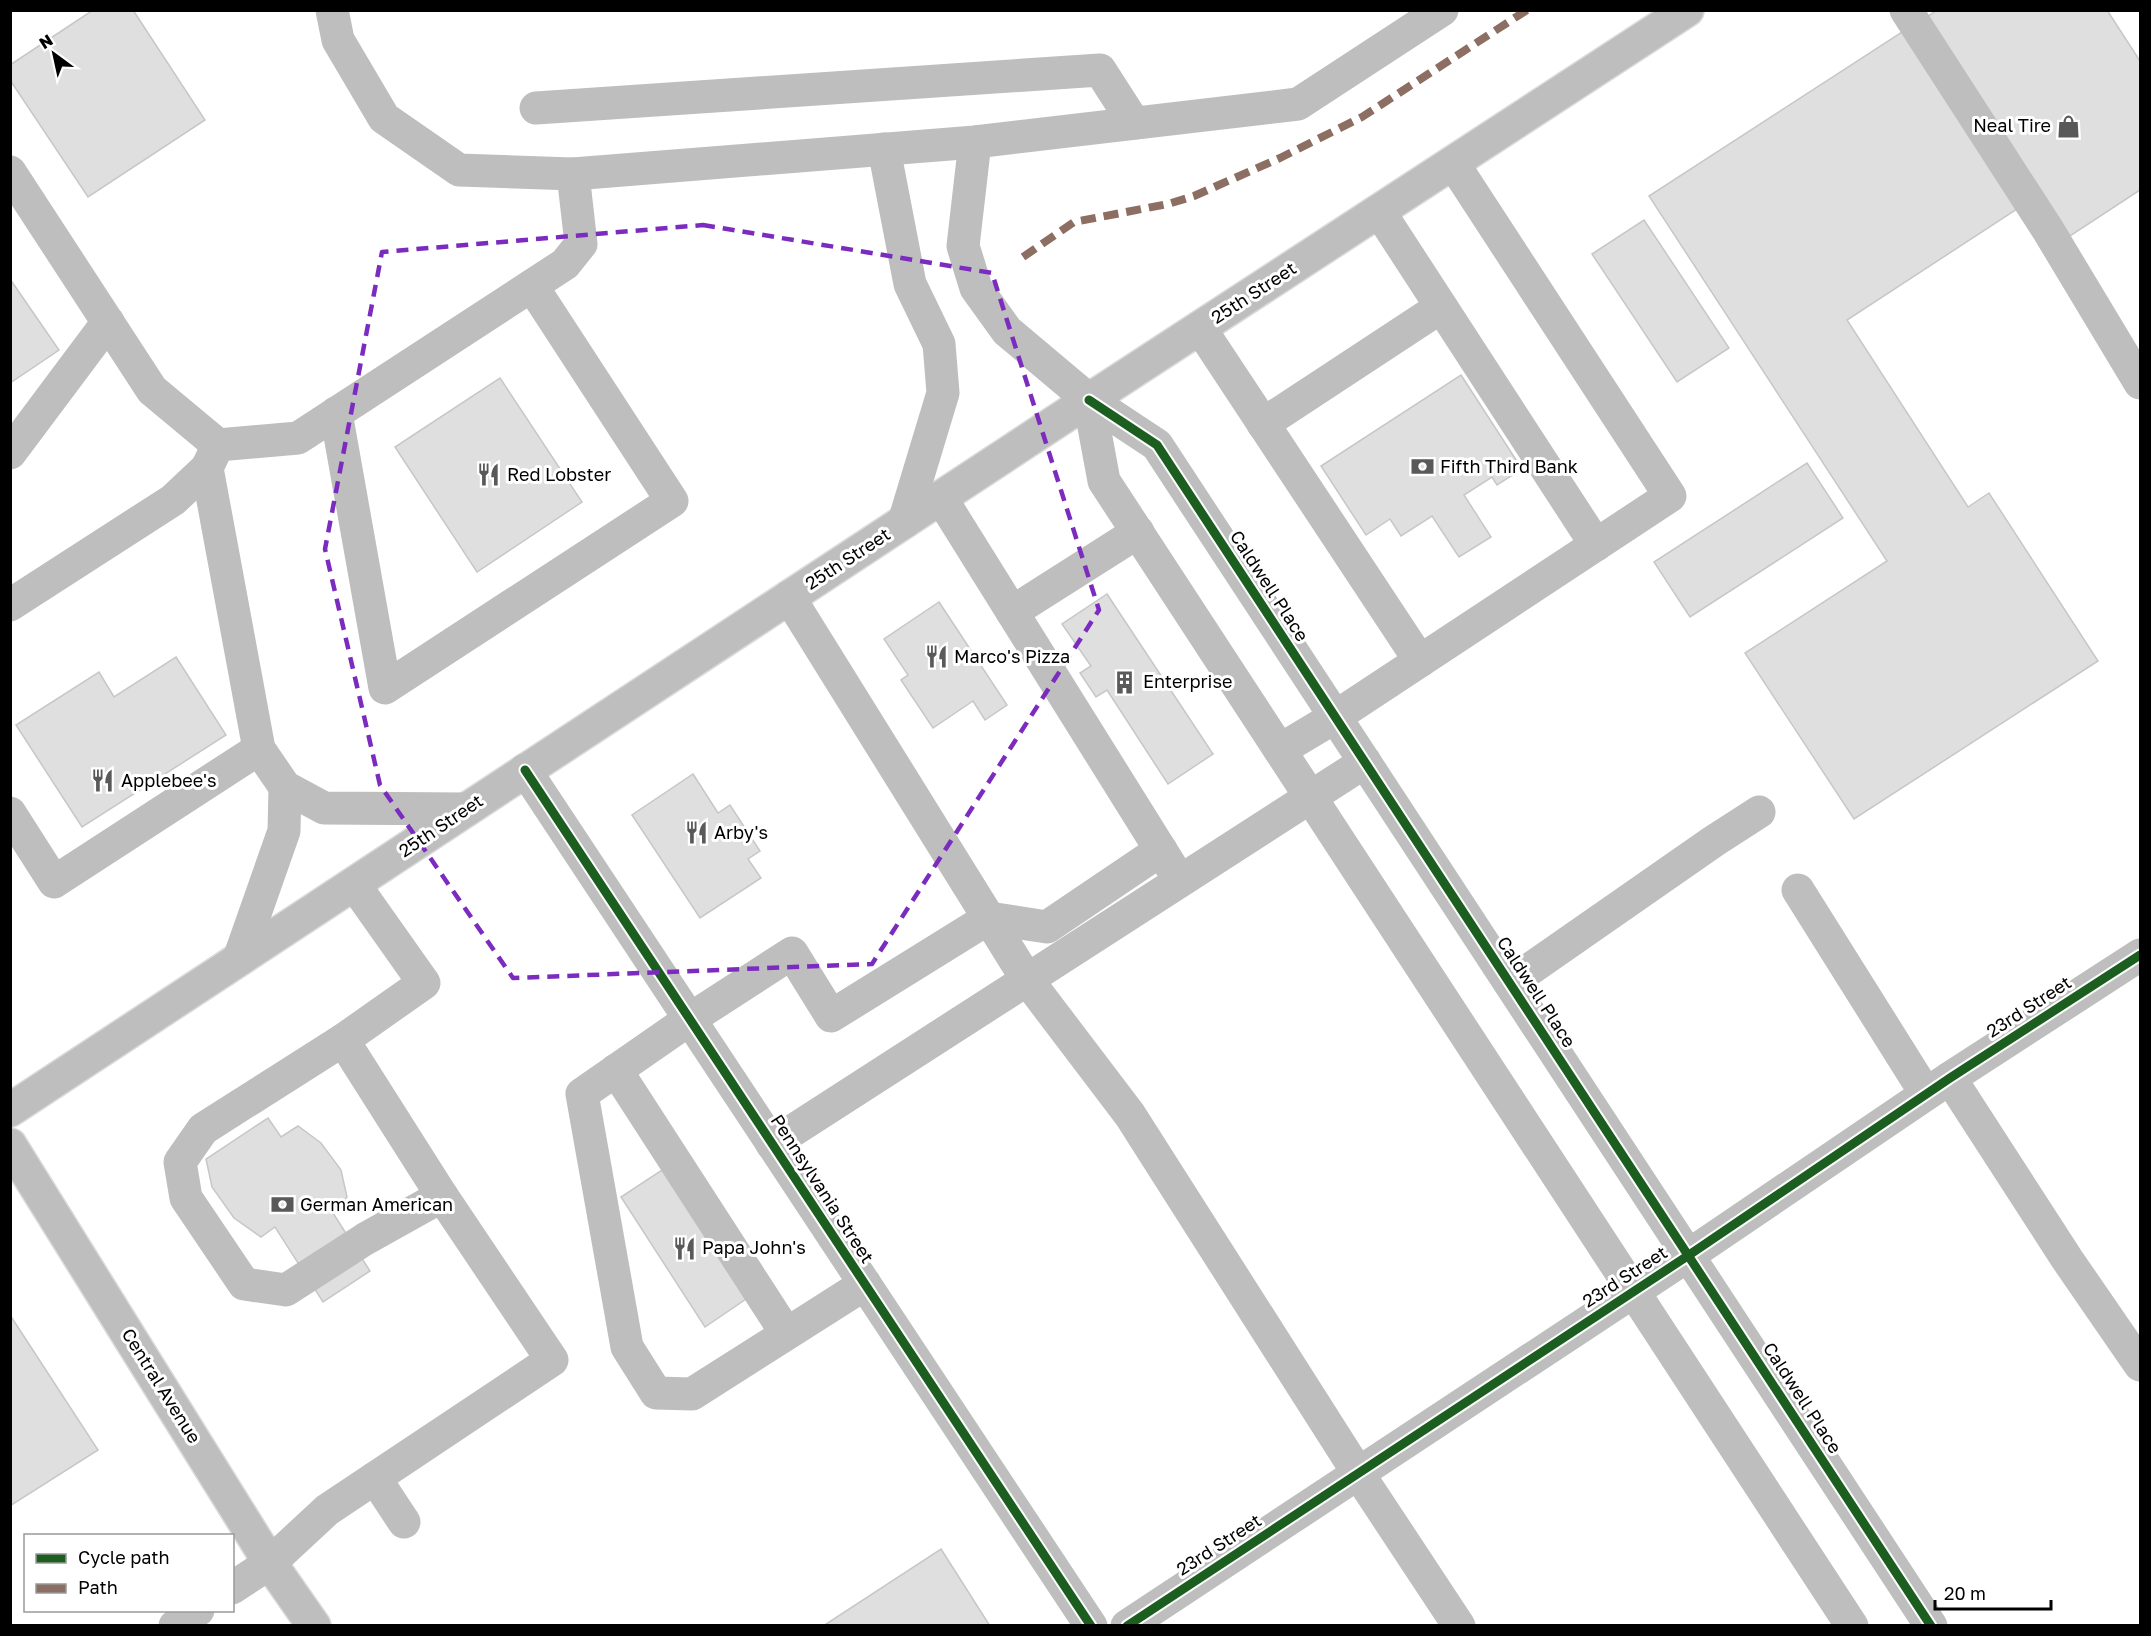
<svg xmlns="http://www.w3.org/2000/svg" width="2151" height="1636" viewBox="0 0 2151 1636" font-family="'Golos Text',sans-serif">
	<rect width="100%" height="100%" fill="#fff"/>
	<g fill="#dfdfdf" stroke="#c7c7c7" stroke-width="1.5">
		<polygon points="93,10 133,10 205,120 88,197 10,80 10,65"/>
		<polygon points="1937,10 2107,10 2140,61 2140,190 2070,236 1927,17"/>
		<polygon points="1902,32 2017,209 1847,320 1968,507 1989,493 2098,661 1854,819 1745,653 1887,561 1649,196"/>
		<polygon points="1644,220 1729,348 1677,382 1592,254"/>
		<polygon points="10,279 59,350 10,383"/>
		<polygon points="1461,375 1522,469 1497,485 1492,477 1464,495 1491,537 1459,557 1432,516 1401,536 1390,519 1366,535 1321,466"/>
		<polygon points="500,378 582,502 477,572 395,447"/>
		<polygon points="1807,463 1843,518 1690,617 1654,562"/>
		<polygon points="1107,594 1213,754 1168,784 1107,690 1096,697 1080,673 1091,666 1062,624"/>
		<polygon points="939,602 1007,705 985,720 973,701 933,728 901,680 908,675 884,639"/>
		<polygon points="176,657 226,735 82,827 16,725 99,672 114,697"/>
		<polygon points="693,774 718,813 730,805 760,851 748,859 761,878 700,918 632,815"/>
		<polygon points="268,1118 281,1137 298,1126 321,1143 341,1170 347,1197 333,1213 370,1271 323,1302 275,1227 261,1237 234,1218 212,1187 206,1159"/>
		<polygon points="662,1170 746,1299 705,1327 621,1197"/>
		<polygon points="10,1315 98,1450 10,1506"/>
		<polygon points="941,1549 990,1626 823,1626"/>
	</g>
	<g fill="none" stroke-linecap="round" stroke-linejoin="round">
		<defs>
			<g id="major">
				<polyline points="10,1110 1089,400 1687,10"/>
				<polyline points="10,1145 270,1563 314,1626"/>
			</g>
		</defs>
		<use href="#major" stroke="#dbdbdb" stroke-width="36"/>
		<g stroke="#bebebe" stroke-width="33">
			<polyline points="332,10 338,40 384,118 459,170 573,174 975,142 1298,104 1442,10"/>
			<polyline points="1906,10 2048,230 2140,383"/>
			<polyline points="536,108 1100,70 1134,123"/>
			<polyline points="975,142 963,246 976,288 1007,331 1089,400 1157,445 1931,1626"/>
			<polyline points="884,149 910,284 939,344 943,393 904,522"/>
			<polyline points="10,172 152,390 218,445 298,438 565,264 581,244 573,174"/>
			<polyline points="1379,211 1596,545"/>
			<polyline points="1200,328 1420,661"/>
			<polyline points="1089,400 1104,481 1852,1626"/>
			<polyline points="336,413 385,688 672,501 532,286"/>
			<polyline points="1263,424 1441,307"/>
			<polyline points="218,445 207,468 259,749 285,787 324,808 467,809"/>
			<polyline points="10,453 108,322"/>
			<polyline points="941,498 1172,868"/>
			<polyline points="789,597 1026,978 1130,1115 1358,1473 1459,1626"/>
			<polyline points="10,605 173,500 207,468"/>
			<polyline points="1012,612 1138,532"/>
			<polyline points="1280,750 1335,717 1670,496 1453,163"/>
			<polyline points="525,770 1091,1626"/>
			<polyline points="10,813 54,882 259,749"/>
			<polyline points="1798,890 1926,1094"/>
			<polyline points="239,959 284,831 285,787"/>
			<polyline points="1510,983 1714,841 1759,812"/>
			<polyline points="343,1040 203,1129 180,1162 186,1198 244,1284 286,1290 365,1239 442,1196"/>
			<polyline points="616,1070 786,1333"/>
			<polyline points="1950,1078 2067,1259 2140,1365"/>
			<polyline points="772,1144 1365,762"/>
			<polyline points="865,1284 692,1394 656,1393 627,1347 582,1094 690,1019 792,953 831,1016 989,918 1047,927 1161,850"/>
			<polyline points="375,1478 404,1522"/>
			<polyline points="232,1588 270,1563 327,1510 552,1360 442,1196 343,1040 424,983 354,884"/>
			<polyline points="175,1626 198,1610"/>
			<polyline points="1127,1626 1689,1255 1950,1078 2140,955"/>
		</g>
		<use href="#major" stroke="#bebebe" stroke-width="33"/>
		<polyline stroke="#8d6e63" stroke-width="8" stroke-dasharray="15 8" stroke-linecap="butt" points="1023,257 1074,222 1168,204 1194,196 1280,158 1362,117 1527,10"/>
		<defs>
			<g id="cycleway">
				<polyline points="1089,400 1157,445 1931,1626"/>
				<polyline points="525,770 1091,1626"/>
				<polyline points="1127,1626 1689,1255 1950,1078 2140,955"/>
			</g>
		</defs>
		<use href="#cycleway" stroke="#fff" stroke-width="13"/>
		<use href="#cycleway" stroke="#1b5e20" stroke-width="9"/>
	</g>
	<path fill="none" stroke="#7b2cbf" stroke-width="4.5" stroke-dasharray="12 8" stroke-linejoin="round" d="M703,225L992,273L1099,610L872,964L513,978L380,785L325,549L382,252Z"/>
	<defs>
		<symbol id="shop-bare" viewBox="-9 -9 18 18"><path d="M-5-2.5h2.3a2.7 3.5 0 0 1 5.4 0H5L5.5 6h-11ZM-1.5-2.5h3a1.5 2.3 0 0 0-3 0Z" fill="#595959" stroke="#fff" stroke-width="2.5" paint-order="stroke"/></symbol>
		<symbol id="bank-bare" viewBox="-9 -9 18 18"><path d="M-6-4H6V4H-6ZM0-2.3a2.3 2.3 0 1 0 0 4.6a2.3 2.3 0 1 0 0-4.6Z" fill="#595959" stroke="#fff" stroke-width="2.5" paint-order="stroke"/></symbol>
		<symbol id="restaurant-bare" viewBox="-9 -9 18 18"><path d="M-5-6h1v4h1v-4h1v4h1v-4h1v5L-1.5 .5V6h-2V.5L-5-1ZM5-6V6H3V1.5H1.5Q1.5-4 5-6Z" fill="#595959" stroke="#fff" stroke-width="2.5" paint-order="stroke"/></symbol>
		<symbol id="building-bare" viewBox="-9 -9 18 18"><path d="M-4-6H4V6H1V3H-1V6H-4ZM-2.5-4.3h1.7v1.8h-1.7ZM.8-4.3h1.7v1.8H.8ZM-2.5-1h1.7V.8h-1.7ZM.8-1h1.7V.8H.8Z" fill="#595959" stroke="#fff" stroke-width="2.5" paint-order="stroke"/></symbol>
	</defs>
	<g fill-rule="evenodd">
		<use href="#shop-bare" x="2052" y="110" width="33" height="33"/>
		<use href="#bank-bare" x="1406" y="450" width="33" height="33"/>
		<use href="#restaurant-bare" x="472" y="458" width="33" height="33"/>
		<use href="#restaurant-bare" x="920" y="640" width="33" height="33"/>
		<use href="#building-bare" x="1108" y="666" width="33" height="33"/>
		<use href="#restaurant-bare" x="86" y="764" width="33" height="33"/>
		<use href="#restaurant-bare" x="680" y="816" width="33" height="33"/>
		<use href="#bank-bare" x="266" y="1188" width="33" height="33"/>
		<use href="#restaurant-bare" x="668" y="1232" width="33" height="33"/>
	</g>
	<g text-anchor="middle" stroke-width="6" stroke-linejoin="round" paint-order="stroke">
		<g font-size="18" fill="#000" stroke="#fff" text-anchor="start">
			<text x="2051" y="132" text-anchor="end">Neal Tire</text>
			<text x="1440" y="473">Fifth Third Bank</text>
			<text x="507" y="481">Red Lobster</text>
			<text x="954" y="663">Marco's Pizza</text>
			<text x="1143" y="688">Enterprise</text>
			<text x="121" y="787">Applebee's</text>
			<text x="714" y="839">Arby's</text>
			<text x="300" y="1211">German American</text>
			<text x="702" y="1254">Papa John's</text>
		</g>
		<g font-size="18" fill="#000" stroke="#fff">
			<text transform="translate(1254 293) rotate(-33)" y="6">25th Street</text>
			<text transform="translate(848 559) rotate(-33)" y="6">25th Street</text>
			<text transform="translate(1269 586) rotate(57)" y="6">Caldwell Place</text>
			<text transform="translate(441 826) rotate(-34)" y="6">25th Street</text>
			<text transform="translate(1536 992) rotate(57)" y="6">Caldwell Place</text>
			<text transform="translate(2029 1007) rotate(-33)" y="6">23rd Street</text>
			<text transform="translate(822 1189) rotate(57)" y="6">Pennsylvania Street</text>
			<text transform="translate(1625 1277) rotate(-33)" y="6">23rd Street</text>
			<text transform="translate(161 1386) rotate(58)" y="6">Central Avenue</text>
			<text transform="translate(1802 1398) rotate(57)" y="6">Caldwell Place</text>
			<text transform="translate(1219 1545) rotate(-33)" y="6">23rd Street</text>
		</g>
	</g>
	<rect width="2151" height="1636" fill="none" stroke="#000000" stroke-width="24"/>
	<rect x="24" y="1534" width="210" height="78" fill="#ffffff" stroke="#999999" stroke-width="1.5"/>
	<rect x="36" y="1554" width="30" height="9" fill="#1b5e20" stroke="#999999" stroke-width="1.5"/>
	<text x="78" y="1564" font-size="18" fill="#000000">Cycle path</text>
	<rect x="36" y="1584" width="30" height="9" fill="#8d6e63" stroke="#999999" stroke-width="1.5"/>
	<text x="78" y="1594" font-size="18" fill="#000000">Path</text>
	<g transform="translate(54 54) rotate(327)" stroke="#ffffff" stroke-width="4.5" paint-order="stroke">
	<path d="M0-4.5L10 22L0 15L-10 22Z" fill="#000000"/>
	<text y="-9" font-size="16" font-weight="bold" text-anchor="middle" fill="#000000">N</text>
	</g>
	<path d="M1935 1600v9h116v-9" fill="none" stroke="#000000" stroke-width="3"/>
	<text x="1944" y="1600" font-size="18" fill="#000000" stroke="#ffffff" stroke-width="4.5" paint-order="stroke">20 m</text>
</svg>
